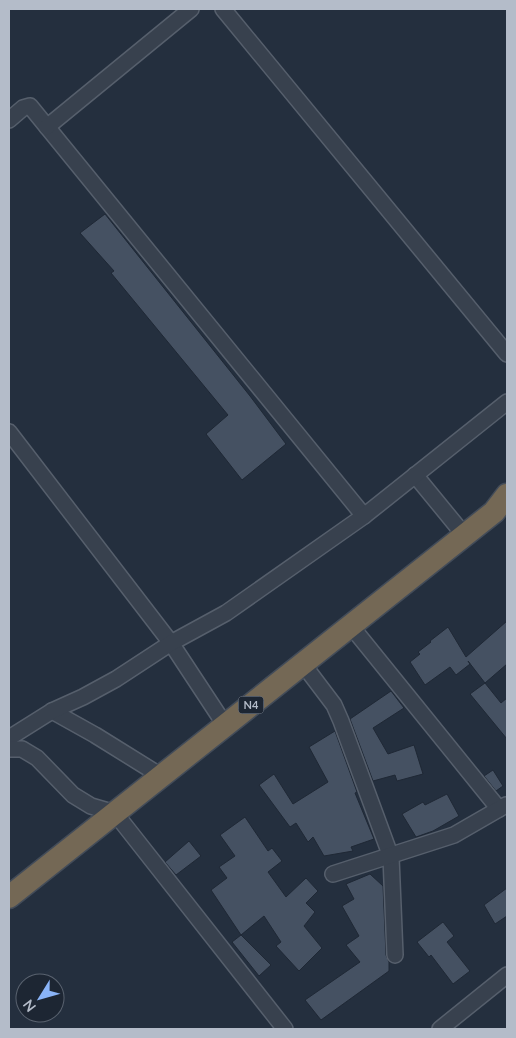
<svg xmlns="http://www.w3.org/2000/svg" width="516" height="1038" viewBox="0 0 516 1038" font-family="Lato,sans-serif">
	<rect width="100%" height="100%" fill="#242f3e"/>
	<g fill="#455162" stroke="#1f2835">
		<polygon points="105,214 250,396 286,444 242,480 206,434 228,415 111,273 114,271 80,233"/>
		<polygon points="507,621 507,664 485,683 468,661 470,664 456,675 450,667 425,685 410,662 420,654 418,652 431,642 430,641 448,627 466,657"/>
		<polygon points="485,683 501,703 507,698 507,739 470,694"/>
		<polygon points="391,691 404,708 373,728 388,754 414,745 423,774 397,781 395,775 373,781 350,719"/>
		<polygon points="335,731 357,792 355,793 374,839 351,847 353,851 324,856 313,837 308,842 296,823 290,827 259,785 274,774 293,804 328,782 309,747"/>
		<polygon points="493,770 503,786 496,791 484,776"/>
		<polygon points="447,794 459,816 433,831 416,837 402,814 423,802 425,805"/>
		<polygon points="245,817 268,851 272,848 282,861 268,872 286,897 306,878 318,891 306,903 315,912 304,926 322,948 299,971 276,946 281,942 264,916 241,935 211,890 227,878 219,867 235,856 220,835"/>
		<polygon points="189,841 201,856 176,875 165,862"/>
		<polygon points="370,874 383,886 386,955 389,962 389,971 321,1020 305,1000 360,962 346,945 359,936 342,906 354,899 346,884"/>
		<polygon points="507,888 507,916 495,924 484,905"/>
		<polygon points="443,922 454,936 447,942 470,971 453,984 431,955 429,957 417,942"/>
		<polygon points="241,935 271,965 259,976 232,942"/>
	</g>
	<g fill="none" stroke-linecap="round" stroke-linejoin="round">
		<defs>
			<g id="minor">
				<polyline points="223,9 507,354"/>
				<polyline points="9,120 23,108 30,106 364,516"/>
				<polyline points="47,127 191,9"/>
				<polyline points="9,432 171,643 225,725"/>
				<polyline points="415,475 465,536"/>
				<polyline points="351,626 499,809"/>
				<polyline points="303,664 334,705 341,721 391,857 395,955"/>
				<polyline points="52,711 95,735 161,776"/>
				<polyline points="9,738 52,711 83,697 116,679 171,643 226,613 364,516 507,402"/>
				<polyline points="9,749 22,749 37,758 73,795 91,806 115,813 285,1029"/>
				<polyline points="333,874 454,835 506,805"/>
				<polyline points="440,1029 507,975"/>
			</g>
			<polyline id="highway" points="9,897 494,512 507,495"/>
		</defs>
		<use href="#minor" stroke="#565f6c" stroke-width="18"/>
		<use href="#highway" stroke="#434c59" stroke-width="25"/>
		<use href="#minor" stroke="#38414e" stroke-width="15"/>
		<use href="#highway" stroke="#746855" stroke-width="22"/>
	</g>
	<g text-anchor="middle" stroke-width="5" stroke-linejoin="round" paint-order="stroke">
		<rect fill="#1d2633" stroke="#878f9c" stroke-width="1" x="238.5" y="696.5" width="25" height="17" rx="4"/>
		<g font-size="11" font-weight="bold" fill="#b4bcc9">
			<text x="251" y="709">N4</text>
		</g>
	</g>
	<rect width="516" height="1038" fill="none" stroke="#b4bcc9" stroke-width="20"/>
	<g transform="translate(40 998) rotate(233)"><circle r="24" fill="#1d2633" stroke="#59626f"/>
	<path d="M0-4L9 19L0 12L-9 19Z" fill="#8ab4f8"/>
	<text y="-8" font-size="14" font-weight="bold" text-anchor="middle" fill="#b4bcc9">N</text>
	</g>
</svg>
